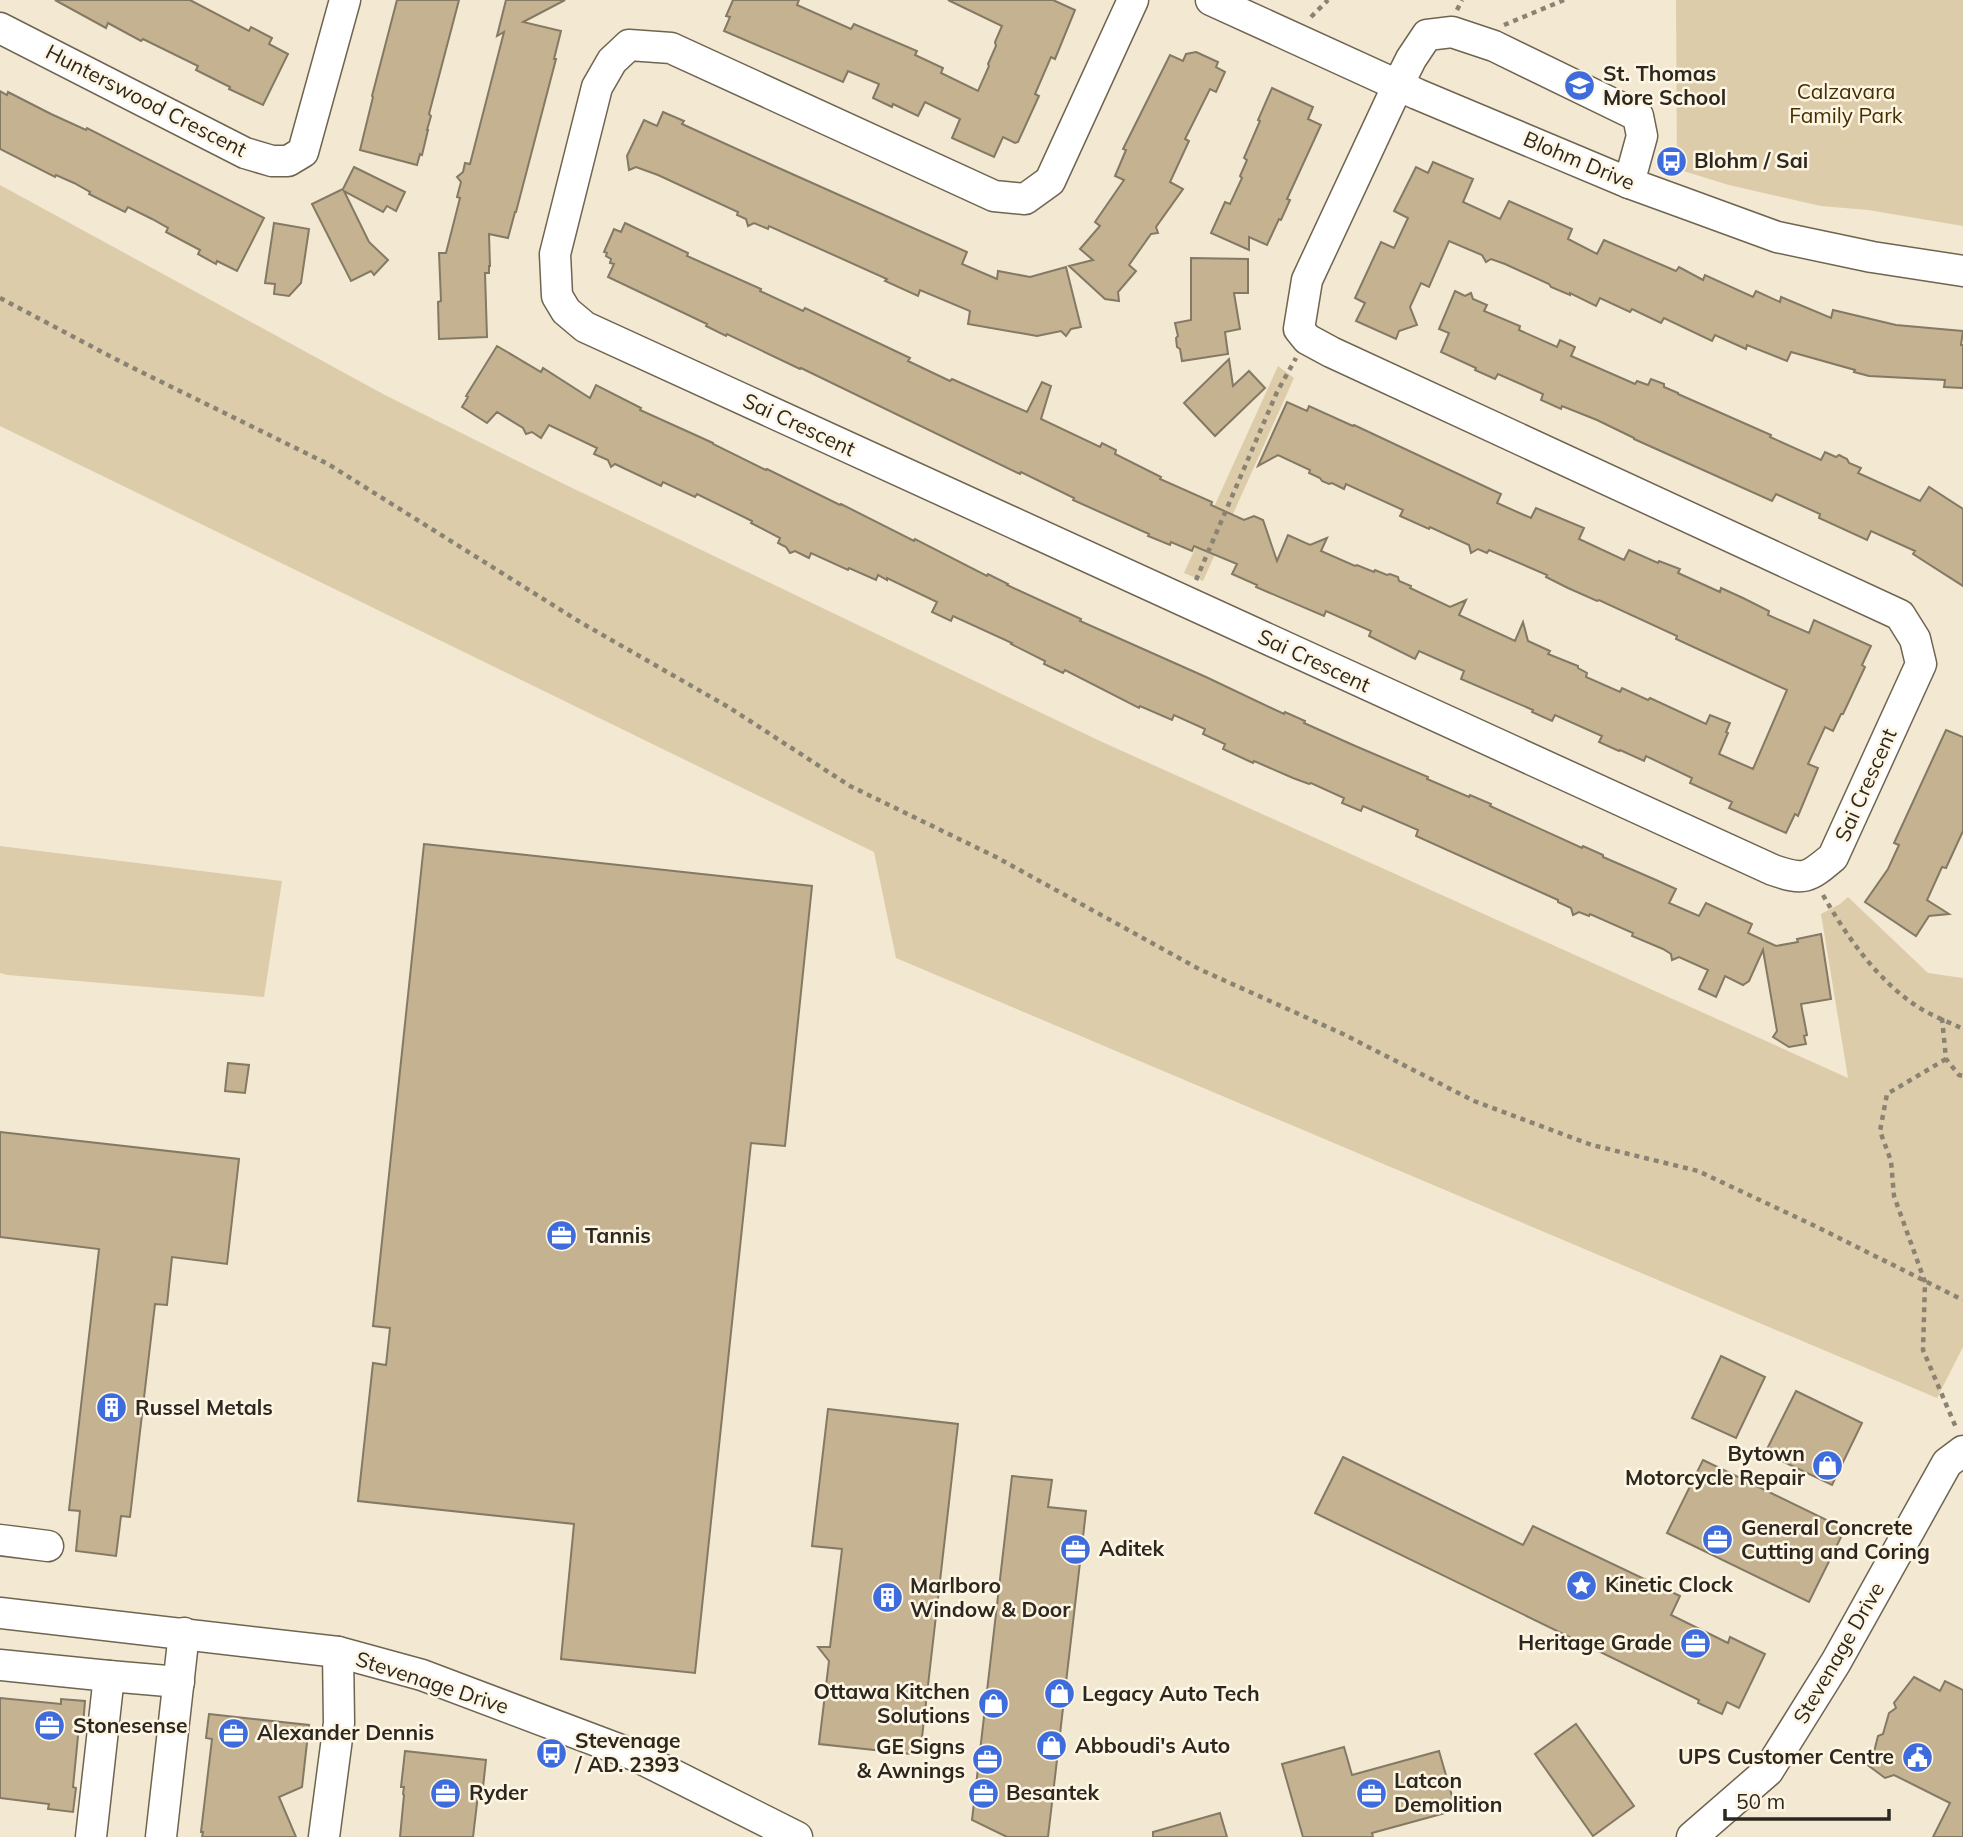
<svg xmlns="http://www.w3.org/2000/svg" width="1963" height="1837" viewBox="0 0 1963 1837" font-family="Mulish,sans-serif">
	<rect width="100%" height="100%" fill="#f3e8d1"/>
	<g fill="#dca">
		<polygon points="1676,0 1963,0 1963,226 1868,210 1821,206 1729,185 1677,169"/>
		<polygon points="0,185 383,394 564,484 1100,741 1848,1078 1821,914 1840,904 1848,897 1928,973 1963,978 1963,1347 1937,1398 896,958 874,852 0,426"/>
		<polygon points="1278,366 1294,378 1203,581 1184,573"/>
		<polygon points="0,846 282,881 264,997 8,975 0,973"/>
	</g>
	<g fill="#c4b290" stroke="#837964" stroke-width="2">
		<polygon points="55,0 190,0 249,31 251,27 272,38 269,44 288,54 263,105 229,89 230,87 196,70 198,66 143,39 141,41 108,23 106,28"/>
		<polygon points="397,0 459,0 429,114 431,116 427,130 428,130 422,155 420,154 417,165 360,150 373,97 372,96"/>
		<polygon points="506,0 565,0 523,22 561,31 554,59 556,59 516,212 515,212 508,238 489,234 490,266 489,266 489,273 485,273 487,337 439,339 438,302 441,301 439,253 446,253 460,198 457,197 461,182 457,177 463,172 465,163 470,164 480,125 504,32 497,36"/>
		<polygon points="733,0 799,0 797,5 851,29 854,24 917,51 915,55 943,68 941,73 978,91 989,66 988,64 996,46 995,42 1002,26 948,0 1053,0 1075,10 1055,59 1051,57 1035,94 1039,96 1018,142 1015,143 1003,137 994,157 952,138 960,119 925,102 918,116 893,104 892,107 873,98 879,84 848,71 843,82 724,31 730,17 726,16"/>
		<polygon points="1196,52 1218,62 1216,67 1225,72 1216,92 1210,89 1185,139 1189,141 1170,182 1183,189 1156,227 1158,233 1151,234 1129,265 1136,271 1118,292 1119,301 1105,299 1069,266 1093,260 1080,249 1100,226 1095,222 1124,180 1115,176 1126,150 1123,149 1170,55 1183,61 1186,54"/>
		<polygon points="1272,88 1313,107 1308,119 1321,125 1287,199 1290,200 1281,220 1279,219 1267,245 1249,237 1249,250 1211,233 1225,202 1230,204 1242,178 1240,176 1247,160 1244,158 1260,121 1258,120"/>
		<polygon points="0,91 7,95 8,92 51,114 86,130 87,128 264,218 237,271 217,261 216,264 198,254 200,250 166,232 168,228 152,219 128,207 125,212 89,194 90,192 74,183 56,175 55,177 0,149"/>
		<polygon points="663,112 684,121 682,124 772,165 967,252 962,264 997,279 998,271 1030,277 1066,267 1081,327 1071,329 1066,336 1061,331 1037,336 968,324 970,311 920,290 918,296 885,281 887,279 769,226 768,229 754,223 748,226 746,219 737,215 738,212 658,175 636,167 629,170 627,156 644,120 657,126"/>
		<polygon points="1433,162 1473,179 1463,202 1500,219 1509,201 1572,229 1568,239 1597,254 1604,240 1676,271 1679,267 1703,280 1705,275 1753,297 1756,291 1780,302 1781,297 1831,318 1833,310 1896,325 1963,331 1961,345 1963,345 1963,388 1944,387 1945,380 1869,376 1854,372 1855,370 1791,352 1787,361 1747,345 1746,349 1715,335 1712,341 1664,318 1661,323 1632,309 1630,312 1600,298 1596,306 1570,293 1570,295 1551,287 1549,284 1505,264 1491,259 1486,262 1482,255 1449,241 1429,287 1421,283 1410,307 1417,325 1399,331 1396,339 1356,321 1365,303 1355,298 1381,242 1394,248 1408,218 1394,211 1416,167 1428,173"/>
		<polygon points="354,167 405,192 396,211 387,206 383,212 344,191 369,242 388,260 374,275 371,271 351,281 312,204 343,189"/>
		<polygon points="274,223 309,229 301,283 289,296 274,294 275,284 265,283"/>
		<polygon points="625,223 688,253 687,256 761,289 760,291 803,311 805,308 910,358 908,361 950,381 952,379 1027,412 1042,382 1051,386 1041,419 1100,447 1102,443 1116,450 1115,454 1161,477 1160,479 1212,502 1211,505 1244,520 1254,516 1263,520 1277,561 1288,535 1310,545 1327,538 1321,551 1355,566 1357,565 1374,572 1375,570 1387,575 1390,574 1398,577 1399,581 1411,586 1410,588 1450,607 1466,600 1459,615 1515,641 1523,622 1528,641 1550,651 1548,654 1578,666 1578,668 1587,673 1586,677 1620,692 1622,688 1648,700 1650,698 1706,724 1710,715 1730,723 1726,732 1728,733 1719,754 1753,769 1787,690 1676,639 1677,636 1599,600 1597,601 1568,588 1546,577 1547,575 1489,550 1487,553 1478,549 1471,553 1469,545 1430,527 1429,529 1400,516 1403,510 1346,484 1344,489 1332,483 1329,484 1322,481 1320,478 1309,473 1310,470 1278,455 1258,466 1287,402 1307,411 1309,406 1353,426 1354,425 1501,494 1497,503 1531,518 1536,508 1584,528 1579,539 1624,560 1629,550 1658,563 1659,561 1680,569 1678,573 1720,592 1721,588 1743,598 1769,611 1768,615 1809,633 1814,620 1871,646 1862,665 1865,667 1843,714 1841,714 1833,731 1825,727 1808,764 1818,768 1798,816 1795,814 1786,833 1729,808 1732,802 1690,783 1692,778 1646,756 1644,761 1620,750 1619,751 1599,742 1602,736 1555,715 1552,721 1532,712 1533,710 1461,679 1464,671 1419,651 1415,659 1369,636 1371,631 1326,611 1324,616 1256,587 1257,585 1232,574 1237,564 1194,546 1192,551 1171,542 1170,545 1148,536 1149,534 1073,500 1074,498 1021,472 1020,474 801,368 800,369 727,334 726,336 706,326 707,324 608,277 614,264 610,263 611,259 606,256 607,253 604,252 614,229 621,232"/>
		<polygon points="1191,258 1248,259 1248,293 1234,293 1240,329 1225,332 1228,354 1182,361 1180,349 1177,347 1176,338 1178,336 1175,323 1191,320"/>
		<polygon points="1455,291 1465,296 1471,293 1473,299 1487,305 1484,311 1520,326 1519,330 1557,347 1560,340 1575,347 1571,356 1635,384 1637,381 1648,385 1651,379 1664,384 1664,387 1678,393 1678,394 1771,435 1770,437 1821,460 1825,452 1836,457 1839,455 1847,459 1849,463 1861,468 1858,473 1920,501 1929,487 1963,509 1963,586 1913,554 1915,551 1871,531 1867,540 1819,518 1820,514 1776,494 1772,501 1634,439 1634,438 1597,420 1562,406 1561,409 1541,400 1543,394 1498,374 1495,379 1475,370 1476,368 1441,352 1449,333 1439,329"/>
		<polygon points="497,346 541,372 543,368 590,398 596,385 641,408 640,410 713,443 713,444 766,470 767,469 840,505 841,504 914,541 915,539 987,576 988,574 1008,584 1007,585 1081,619 1080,621 1206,677 1284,714 1285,712 1305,721 1304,723 1353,745 1428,777 1427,779 1469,797 1470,795 1491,804 1490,806 1582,848 1583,846 1603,855 1603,857 1656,880 1676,889 1669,903 1699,916 1706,903 1752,924 1748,933 1776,946 1798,942 1797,939 1821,934 1831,999 1801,1004 1807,1035 1804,1036 1806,1044 1789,1047 1773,1037 1777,1031 1763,950 1749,981 1743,985 1725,976 1716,997 1699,989 1708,970 1679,957 1672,960 1671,954 1663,949 1632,936 1633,933 1590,914 1589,916 1579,912 1573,915 1571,908 1558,902 1558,900 1416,836 1418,830 1363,806 1361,811 1342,803 1344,798 1311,783 1309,784 1293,778 1254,761 1253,763 1223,749 1225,744 1203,734 1205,729 1174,715 1172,720 1140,706 1139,708 1065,670 1063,673 1044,664 1045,661 1011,644 1012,643 953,616 951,621 932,612 937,602 887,578 887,580 878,575 876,580 849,568 848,570 811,553 809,558 795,551 790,553 786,547 778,543 780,538 751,523 752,521 697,494 695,497 663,482 661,486 615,464 611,467 608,460 594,454 597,448 549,425 541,438 532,432 526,434 523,428 497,412 487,423 462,407 468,397 466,396"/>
		<polygon points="1229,359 1233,386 1249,371 1265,388 1215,436 1184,403"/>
		<polygon points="1946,730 1963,737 1963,831 1946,868 1942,867 1927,900 1949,914 1929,916 1916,936 1865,902 1888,869 1899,845 1894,843"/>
		<polygon points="424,844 812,886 785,1146 751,1143 695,1673 561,1659 574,1524 358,1501 373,1363 386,1365 390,1328 373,1326"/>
		<polygon points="228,1063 249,1065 245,1093 225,1091"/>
		<polygon points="0,1132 239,1159 227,1264 172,1257 167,1305 155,1304 130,1517 121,1516 116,1556 76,1551 80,1511 69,1510 99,1249 0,1237"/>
		<polygon points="1721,1356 1765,1377 1736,1438 1692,1418"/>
		<polygon points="1796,1391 1862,1423 1832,1485 1765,1453"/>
		<polygon points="828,1409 958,1424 920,1755 819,1744 829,1661 818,1647 830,1647 842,1549 812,1546"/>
		<polygon points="1343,1457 1523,1545 1533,1526 1680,1596 1671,1615 1728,1643 1730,1637 1765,1654 1739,1708 1727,1702 1722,1714 1698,1703 1699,1700 1315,1513"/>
		<polygon points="1703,1460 1845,1529 1809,1602 1667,1533"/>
		<polygon points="1012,1476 1052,1480 1048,1507 1086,1511 1048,1837 1007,1837 972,1820"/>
		<polygon points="1914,1677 1940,1691 1945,1681 1963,1690 1963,1837 1933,1837 1950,1803 1894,1775 1885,1778 1861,1760 1873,1756 1878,1736 1883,1734 1889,1713 1896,1708 1894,1703"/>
		<polygon points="0,1698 61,1704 61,1699 85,1701 83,1726 79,1726 73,1787 76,1788 73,1812 48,1809 49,1804 0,1798"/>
		<polygon points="209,1714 309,1725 302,1787 279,1797 296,1837 202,1837 203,1832 201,1832 212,1739 206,1738"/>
		<polygon points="1576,1724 1634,1806 1593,1836 1535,1754"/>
		<polygon points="1344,1747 1352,1775 1439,1751 1456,1810 1372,1833 1373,1837 1303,1837 1282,1764"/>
		<polygon points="405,1751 486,1760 482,1796 478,1795 473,1837 400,1837 404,1795 403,1794 404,1787 401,1787"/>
		<polygon points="1220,1813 1227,1837 1153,1837 1153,1832"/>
	</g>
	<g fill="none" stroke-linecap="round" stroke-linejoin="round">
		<defs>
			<g id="minor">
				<path d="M1133,0L1050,181L1025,199L994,196L671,48L629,45L612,61L597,87L555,254L557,296L566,311L585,327L1773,870C1805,881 1808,878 1833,857L1921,664L1915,639L1900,615L1331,352L1307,339L1299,329L1307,280L1398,85L1411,59L1427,35L1452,32L1494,46L1638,116L1642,136L1629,183"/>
				<polyline points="1211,0 1417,94 1629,183 1684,203 1777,237 1872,257 1963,271"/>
				<polyline points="0,28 245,153 272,161 288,161 303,152 345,0"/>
				<polyline points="0,1540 48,1546"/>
				<polyline points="0,1613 338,1652 422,1675 634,1755 797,1837"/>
				<polyline points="0,1665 109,1676 91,1837"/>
				<polyline points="109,1676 179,1682"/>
				<polyline points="161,1837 184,1633"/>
				<polyline points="324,1837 339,1723 338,1652"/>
				<polyline points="1692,1837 1768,1771 1836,1662 1947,1463 1963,1451"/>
			</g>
		</defs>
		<use href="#minor" stroke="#6e6450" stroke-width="33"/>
		<g stroke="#8a8374" stroke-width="4.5" stroke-dasharray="5 5" stroke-linecap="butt">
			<polyline points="1457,10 1462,0"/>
			<polyline points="1311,17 1328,0"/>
			<polyline points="1504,25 1564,0"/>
			<polyline points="0,298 123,363 328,464 580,622 730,708 850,786 996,857 1199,969 1343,1034 1474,1101 1592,1145 1698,1171 1815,1226 1963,1300"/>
			<polyline points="1196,580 1277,392 1296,358"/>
			<path d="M1823,895C1847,937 1877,980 1918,1007C1932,1016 1949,1022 1963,1029"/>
			<polyline points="1942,1018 1946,1059 1959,1075 1963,1076"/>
			<polyline points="1946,1059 1887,1094 1880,1131 1891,1161 1894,1196 1925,1282 1923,1350 1957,1430"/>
		</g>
		<use href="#minor" stroke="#fff" stroke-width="30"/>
	</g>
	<defs>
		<symbol id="school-disc" viewBox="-11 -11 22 22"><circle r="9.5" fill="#3e6cdd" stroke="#fef5e3"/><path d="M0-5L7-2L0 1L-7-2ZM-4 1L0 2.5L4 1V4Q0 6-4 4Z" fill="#fff"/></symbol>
		<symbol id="bus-disc" viewBox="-11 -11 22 22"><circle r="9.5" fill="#3e6cdd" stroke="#fef5e3"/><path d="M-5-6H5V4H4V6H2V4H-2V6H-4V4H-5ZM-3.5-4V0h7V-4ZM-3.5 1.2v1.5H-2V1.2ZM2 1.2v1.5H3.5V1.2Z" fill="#fff"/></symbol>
		<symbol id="office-disc" viewBox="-11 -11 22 22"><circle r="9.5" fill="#3e6cdd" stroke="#fef5e3"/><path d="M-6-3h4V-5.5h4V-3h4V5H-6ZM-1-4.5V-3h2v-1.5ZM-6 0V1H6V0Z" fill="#fff"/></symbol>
		<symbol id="building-disc" viewBox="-11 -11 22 22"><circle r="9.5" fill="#3e6cdd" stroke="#fef5e3"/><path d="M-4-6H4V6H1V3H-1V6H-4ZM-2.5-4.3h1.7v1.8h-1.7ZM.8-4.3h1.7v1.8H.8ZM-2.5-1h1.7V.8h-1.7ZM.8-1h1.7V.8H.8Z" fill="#fff"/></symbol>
		<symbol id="shop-disc" viewBox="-11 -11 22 22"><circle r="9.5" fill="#3e6cdd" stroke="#fef5e3"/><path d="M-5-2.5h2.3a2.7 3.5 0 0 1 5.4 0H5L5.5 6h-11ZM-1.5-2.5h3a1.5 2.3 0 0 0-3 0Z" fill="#fff"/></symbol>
		<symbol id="sight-disc" viewBox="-11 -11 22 22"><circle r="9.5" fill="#3e6cdd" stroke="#fef5e3"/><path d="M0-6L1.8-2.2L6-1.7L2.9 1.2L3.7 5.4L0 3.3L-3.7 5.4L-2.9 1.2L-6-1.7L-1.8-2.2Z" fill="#fff"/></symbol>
		<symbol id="civic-disc" viewBox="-11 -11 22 22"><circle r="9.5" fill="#3e6cdd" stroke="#fef5e3"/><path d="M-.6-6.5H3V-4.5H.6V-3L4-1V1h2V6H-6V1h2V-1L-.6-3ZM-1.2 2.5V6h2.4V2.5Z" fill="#fff"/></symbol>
	</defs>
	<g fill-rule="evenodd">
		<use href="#school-disc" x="1562" y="68" width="35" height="35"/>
		<use href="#bus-disc" x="1654" y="144" width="35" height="35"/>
		<use href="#office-disc" x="544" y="1218" width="35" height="35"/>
		<use href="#building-disc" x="94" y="1390" width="35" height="35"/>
		<use href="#shop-disc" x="1810" y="1448" width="35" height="35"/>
		<use href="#office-disc" x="1700" y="1522" width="35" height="35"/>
		<use href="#office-disc" x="1058" y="1532" width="35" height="35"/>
		<use href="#sight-disc" x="1564" y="1568" width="35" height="35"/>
		<use href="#building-disc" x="870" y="1580" width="35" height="35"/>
		<use href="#office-disc" x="1678" y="1626" width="35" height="35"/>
		<use href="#shop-disc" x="1042" y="1676" width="35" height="35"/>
		<use href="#shop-disc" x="976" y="1686" width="35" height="35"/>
		<use href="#office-disc" x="32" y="1708" width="35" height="35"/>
		<use href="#office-disc" x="216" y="1716" width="35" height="35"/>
		<use href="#shop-disc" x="1034" y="1728" width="35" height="35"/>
		<use href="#bus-disc" x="534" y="1736" width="35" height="35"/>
		<use href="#civic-disc" x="1900" y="1740" width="35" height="35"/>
		<use href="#office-disc" x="970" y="1742" width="35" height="35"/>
		<use href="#office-disc" x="428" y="1776" width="35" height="35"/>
		<use href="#office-disc" x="966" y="1776" width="35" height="35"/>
		<use href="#office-disc" x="1354" y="1776" width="35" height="35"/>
	</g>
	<g text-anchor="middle" stroke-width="5" stroke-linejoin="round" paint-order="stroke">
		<g font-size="21" font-weight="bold" fill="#2c2820" stroke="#fef5e3" text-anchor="start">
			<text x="1603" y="81">St. Thomas<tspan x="1603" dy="24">More School</tspan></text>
			<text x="1694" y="168">Blohm / Sai</text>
			<text x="585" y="1243">Tannis</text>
			<text x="135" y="1415">Russel Metals</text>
			<text x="1805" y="1461" text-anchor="end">Bytown<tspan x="1805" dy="24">Motorcycle Repair</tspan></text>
			<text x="1741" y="1535">General Concrete<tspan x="1741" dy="24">Cutting and Coring</tspan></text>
			<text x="1099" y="1556">Aditek</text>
			<text x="1605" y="1592">Kinetic Clock</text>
			<text x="910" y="1593">Marlboro<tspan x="910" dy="24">Window &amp; Door</tspan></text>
			<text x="1672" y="1650" text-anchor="end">Heritage Grade</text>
			<text x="970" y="1699" text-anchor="end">Ottawa Kitchen<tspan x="970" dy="24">Solutions</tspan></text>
			<text x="1082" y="1701">Legacy Auto Tech</text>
			<text x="73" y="1733">Stonesense</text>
			<text x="257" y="1740">Alexander Dennis</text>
			<text x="575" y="1748">Stevenage<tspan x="575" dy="24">/ AD. 2393</tspan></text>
			<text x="1075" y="1753">Abboudi's Auto</text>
			<text x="965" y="1754" text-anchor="end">GE Signs<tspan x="965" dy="24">&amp; Awnings</tspan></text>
			<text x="1894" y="1764" text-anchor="end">UPS Customer Centre</text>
			<text x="1394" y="1788">Latcon<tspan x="1394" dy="24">Demolition</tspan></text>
			<text x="469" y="1800">Ryder</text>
			<text x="1006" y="1800">Besantek</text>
		</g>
		<g font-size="21" fill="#433002" stroke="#fef5e3">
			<text x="1846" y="99">Calzavara<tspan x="1846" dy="24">Family Park</tspan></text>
		</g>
		<g font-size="21" fill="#2c2820" stroke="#fef5e3">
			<text transform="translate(146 101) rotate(27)" y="7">Hunterswood Crescent</text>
			<text transform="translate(1579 161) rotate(23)" y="7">Blohm Drive</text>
			<text transform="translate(799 425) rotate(25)" y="7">Sai Crescent</text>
			<text transform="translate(1314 661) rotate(25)" y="7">Sai Crescent</text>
			<text transform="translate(1866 785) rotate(-66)" y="7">Sai Crescent</text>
			<text transform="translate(1839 1653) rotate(-60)" y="7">Stevenage Drive</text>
			<text transform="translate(432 1683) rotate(18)" y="7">Stevenage Drive</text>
		</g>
	</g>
	<path d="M1725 1809v10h164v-10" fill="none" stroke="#2c2820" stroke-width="3.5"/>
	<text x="1736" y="1809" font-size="21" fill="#2c2820" stroke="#fef5e3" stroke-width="5" paint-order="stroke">50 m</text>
</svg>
